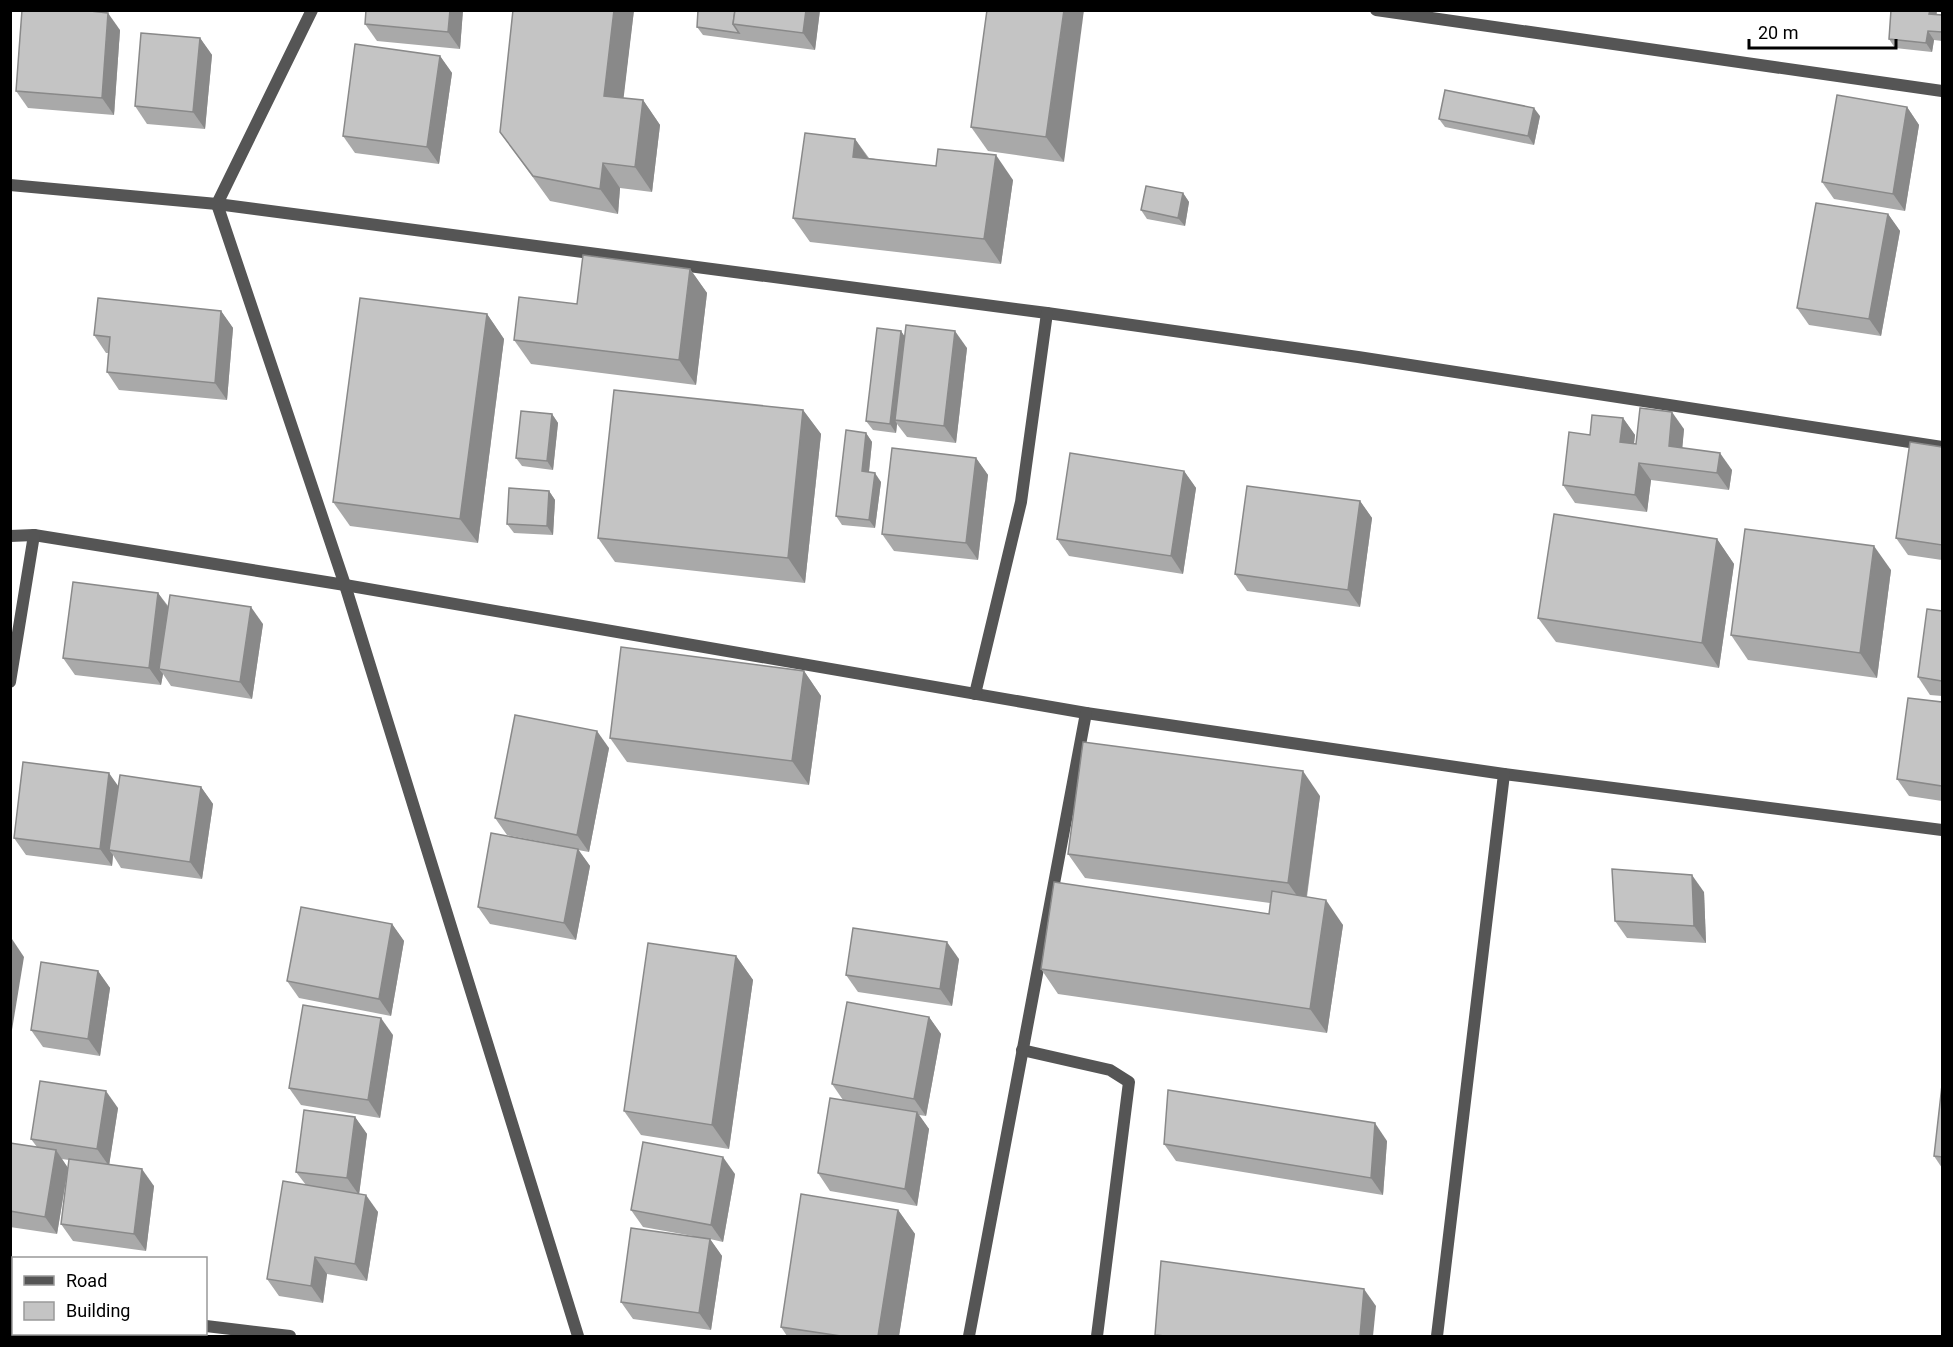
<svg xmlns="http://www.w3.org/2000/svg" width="1953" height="1347" viewBox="0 0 1953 1347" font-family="Roboto,sans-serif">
	<rect width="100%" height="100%" fill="#fff"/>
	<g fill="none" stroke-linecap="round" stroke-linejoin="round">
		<g stroke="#555" stroke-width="12">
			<polyline points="312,10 217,204 345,585 578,1336"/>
			<polyline points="1376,10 1942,91"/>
			<polyline points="10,185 217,204 1047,313 1358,357 1942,447"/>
			<polyline points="10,536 34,535 345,585 1086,713 1504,774 1942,830"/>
			<polyline points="10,682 34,535"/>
			<polyline points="975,694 1021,502 1047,313"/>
			<polyline points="1022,1050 1110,1070 1129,1082 1097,1336"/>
			<polyline points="10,1301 14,1302"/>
			<polyline points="206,1326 290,1336"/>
			<polyline points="969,1336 1086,713"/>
			<polyline points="1437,1336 1504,774"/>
		</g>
	</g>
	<g fill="#a9a9a9">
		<polygon points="366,10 463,10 460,49 377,41 365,24"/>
		<polygon points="513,10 634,10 623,98 643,100 660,125 652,192 620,188 618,214 550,201 500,132"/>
		<polygon points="698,10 820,10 815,50 703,35 697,27"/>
		<polygon points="987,10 1064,162 988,151 971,127"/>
		<polygon points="1891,10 1937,10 1936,14 1942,15 1942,41 1934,40 1932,52 1895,48 1889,39"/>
		<polygon points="120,30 114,115 28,108 16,91"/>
		<polygon points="200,38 212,55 205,129 147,124 135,106"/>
		<polygon points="440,56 452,73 439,164 355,153 343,136"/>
		<polygon points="1907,107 1919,125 1905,211 1834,199 1822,182"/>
		<polygon points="1540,116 1534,145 1445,127 1439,119"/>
		<polygon points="855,139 869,158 1013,180 1001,264 810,242 793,218"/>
		<polygon points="1183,193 1189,202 1185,226 1147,219 1141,210"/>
		<polygon points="1888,214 1900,231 1881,336 1809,325 1797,308"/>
		<polygon points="690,269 707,293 696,385 531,364 514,340 577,304"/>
		<polygon points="221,311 233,328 227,400 119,390 107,372 108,353 106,353 94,335"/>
		<polygon points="487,314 504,339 478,543 350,526 333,502"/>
		<polygon points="901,331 904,336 967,348 956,443 907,437 897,424 896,433 873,430 866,421"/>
		<polygon points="803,410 821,434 805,583 615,562 598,538"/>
		<polygon points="552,414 558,423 553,470 522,466 516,458"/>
		<polygon points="1623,418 1635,435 1634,444 1636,444 1684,429 1682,448 1732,470 1729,490 1651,480 1647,512 1575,503 1563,485 1590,435"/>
		<polygon points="866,433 872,442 869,472 881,482 875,528 842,525 836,516"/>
		<polygon points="1942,447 1942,560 1908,555 1896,538"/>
		<polygon points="976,458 988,475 978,560 894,551 882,534"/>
		<polygon points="1184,471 1196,488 1183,574 1069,556 1057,539"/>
		<polygon points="549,491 555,500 553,535 514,533 507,524"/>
		<polygon points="1360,501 1372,518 1360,607 1247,591 1235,574"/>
		<polygon points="1717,539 1734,564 1719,668 1556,642 1538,618"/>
		<polygon points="1891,570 1877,678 1748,660 1731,635"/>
		<polygon points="158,593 169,607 263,624 252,699 171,686 163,674 161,685 75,675 63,658"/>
		<polygon points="1942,611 1942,696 1930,695 1918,677"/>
		<polygon points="804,671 821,696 809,785 627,762 610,738"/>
		<polygon points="1942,702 1942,801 1909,796 1897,779"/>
		<polygon points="609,748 589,852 578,850 590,866 576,940 490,924 478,907 558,845 507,835 495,818"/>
		<polygon points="119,787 201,787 213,804 202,879 121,868 113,855 112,866 26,855 14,838"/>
		<polygon points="1320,796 1307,897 1343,925 1327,1033 1058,994 1041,969 1269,914 1270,903 1085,878 1068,854"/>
		<polygon points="1704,892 1706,943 1627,938 1615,921"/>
		<polygon points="392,924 404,941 391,1016 299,998 287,981"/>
		<polygon points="736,956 753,980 729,1149 641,1135 624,1111"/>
		<polygon points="959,959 952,1006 858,992 846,975"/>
		<polygon points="98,971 110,988 100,1056 43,1047 31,1030"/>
		<polygon points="929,1017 941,1034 926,1116 919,1115 929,1129 917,1206 830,1191 818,1173 843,1100 832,1084"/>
		<polygon points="393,1035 380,1118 301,1105 289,1088"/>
		<polygon points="1942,1085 1942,1168 1934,1156"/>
		<polygon points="118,1108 109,1165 154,1186 146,1251 73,1241 61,1224 69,1160 62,1159 68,1168 57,1234 10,1227 10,1143 37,1147 31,1139"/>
		<polygon points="355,1117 367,1134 359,1194 378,1212 367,1281 327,1274 323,1303 279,1296 267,1279 306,1185 296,1172"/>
		<polygon points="1387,1141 1383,1195 1176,1161 1164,1144"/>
		<polygon points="735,1174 723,1242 710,1239 722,1256 711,1330 633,1319 621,1302 693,1236 643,1227 631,1210"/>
		<polygon points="898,1210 915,1234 899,1336 787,1336 781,1327"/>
	</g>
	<g fill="#898989">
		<polygon points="450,10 463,10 460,49 448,32"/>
		<polygon points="614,10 634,10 621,120 604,96"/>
		<polygon points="806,10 820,10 815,50 803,33"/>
		<polygon points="1064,10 1084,10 1064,162 1046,137"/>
		<polygon points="1930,10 1937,10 1936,22 1929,14"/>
		<polygon points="108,13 120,30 114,115 102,98"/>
		<polygon points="1928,31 1934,40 1932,52 1926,43"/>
		<polygon points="200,38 212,55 205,129 193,112"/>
		<polygon points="440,56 452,73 439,164 427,147"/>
		<polygon points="643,100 660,125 652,192 635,167"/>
		<polygon points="1907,107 1919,125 1905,211 1893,194"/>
		<polygon points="1534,108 1540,116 1534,145 1528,136"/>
		<polygon points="855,139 872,164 853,157"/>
		<polygon points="996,155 1013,180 1001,264 984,239"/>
		<polygon points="603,163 620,188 618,214 600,189"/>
		<polygon points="1183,193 1189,202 1185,226 1178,218"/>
		<polygon points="1888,214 1900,231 1881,336 1869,319"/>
		<polygon points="690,269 707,293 696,385 679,360"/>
		<polygon points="221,311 233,328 227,400 215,383"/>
		<polygon points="487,314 504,339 478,543 460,519"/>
		<polygon points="901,331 907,340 895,420 897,424 896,433 890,424"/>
		<polygon points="955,331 967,348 956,443 944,426"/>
		<polygon points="803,410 821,434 805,583 788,558"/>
		<polygon points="1672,412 1684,429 1681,463 1669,446"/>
		<polygon points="552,414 558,423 553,470 547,461"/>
		<polygon points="1623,418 1635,435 1632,459 1620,442"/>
		<polygon points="866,433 872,442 868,480 862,471"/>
		<polygon points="1720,453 1732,470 1729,490 1717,473"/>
		<polygon points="976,458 988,475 978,560 966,543"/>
		<polygon points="1639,463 1651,480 1647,512 1635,495"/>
		<polygon points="1184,471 1196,488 1183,574 1171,556"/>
		<polygon points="875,473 881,482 875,528 869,520"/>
		<polygon points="549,491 555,500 553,535 547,526"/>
		<polygon points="1360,501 1372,518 1360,607 1348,590"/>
		<polygon points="1717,539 1734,564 1719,668 1702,643"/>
		<polygon points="1874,546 1891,570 1877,678 1860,653"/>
		<polygon points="158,593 170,610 159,669 163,674 161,685 149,668"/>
		<polygon points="251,607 263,624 252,699 240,682"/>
		<polygon points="804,671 821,696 809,785 792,761"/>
		<polygon points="597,731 609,748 589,852 577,835"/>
		<polygon points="1303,771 1320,796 1305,907 1288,883"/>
		<polygon points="109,773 121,790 109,850 113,855 112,866 100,849"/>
		<polygon points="201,787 213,804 202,879 190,862"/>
		<polygon points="578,849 590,866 576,940 564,923"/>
		<polygon points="1692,875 1704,892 1706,943 1694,926"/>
		<polygon points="1326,900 1343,925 1327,1033 1310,1009"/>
		<polygon points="392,924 404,941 391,1016 379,999"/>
		<polygon points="12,939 24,957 11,1036 10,1035 10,949"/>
		<polygon points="947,942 959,959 952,1006 940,989"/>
		<polygon points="736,956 753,980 729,1149 712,1125"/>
		<polygon points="98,971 110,988 100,1056 88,1039"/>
		<polygon points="929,1017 941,1034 926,1116 914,1099"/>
		<polygon points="381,1018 393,1035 380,1118 368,1100"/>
		<polygon points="106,1091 118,1108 109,1166 97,1149"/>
		<polygon points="917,1112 929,1129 917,1206 905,1189"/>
		<polygon points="355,1117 367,1134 359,1195 347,1178"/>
		<polygon points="1375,1123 1387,1141 1383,1195 1371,1178"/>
		<polygon points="56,1150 68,1168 57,1234 45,1217"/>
		<polygon points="723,1157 735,1174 723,1242 711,1225"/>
		<polygon points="142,1169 154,1186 146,1251 134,1234"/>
		<polygon points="366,1195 378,1212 367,1281 355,1264"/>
		<polygon points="898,1210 915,1234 899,1336 878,1336"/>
		<polygon points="710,1239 722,1256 711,1330 699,1313"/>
		<polygon points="315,1257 327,1274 323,1303 311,1286"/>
		<polygon points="1364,1289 1376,1306 1373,1336 1360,1336"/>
	</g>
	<g fill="#c4c4c4" stroke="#898989" stroke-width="1.5">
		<polygon points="22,10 81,10 108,13 102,98 16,91"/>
		<polygon points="366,10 450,10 448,32 365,24"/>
		<polygon points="513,10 614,10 604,96 643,100 635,167 603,163 600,189 533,176 500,132"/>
		<polygon points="698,10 735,10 733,24 739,33 697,27"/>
		<polygon points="735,10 806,10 803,33 733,24"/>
		<polygon points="987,10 1064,10 1046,137 971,127"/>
		<polygon points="1891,10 1930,10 1929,14 1942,15 1942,32 1928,31 1926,43 1889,39"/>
		<polygon points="141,33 200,38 193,112 135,106"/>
		<polygon points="355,44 440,56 427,147 343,136"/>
		<polygon points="1445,90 1534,108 1528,136 1439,119"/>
		<polygon points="1837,95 1907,107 1893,194 1822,182"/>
		<polygon points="805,133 855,139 853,157 936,166 938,149 996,155 984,239 793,218"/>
		<polygon points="1146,186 1183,193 1178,218 1141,210"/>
		<polygon points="1816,203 1888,214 1869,319 1797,308"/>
		<polygon points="583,255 690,269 679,360 514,340 519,297 577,304"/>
		<polygon points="98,298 221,311 215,383 107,372 110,337 94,335"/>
		<polygon points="360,298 487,314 460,519 333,502"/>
		<polygon points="906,325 955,331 944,426 895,420"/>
		<polygon points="877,328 901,331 890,424 866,421"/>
		<polygon points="614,390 803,410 788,558 598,538"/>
		<polygon points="1640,408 1672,412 1669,446 1720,453 1717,473 1639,463 1635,495 1563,485 1569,432 1590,435 1592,415 1623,418 1620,442 1636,444"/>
		<polygon points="521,411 552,414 547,461 516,458"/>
		<polygon points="846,430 866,433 862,471 875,473 869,520 836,516"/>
		<polygon points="1910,442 1942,447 1942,545 1896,538"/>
		<polygon points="892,448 976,458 966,543 882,534"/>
		<polygon points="1070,453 1184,471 1171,556 1057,539"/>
		<polygon points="1247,486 1360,501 1348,590 1235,574"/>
		<polygon points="509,488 549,491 547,526 507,524"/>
		<polygon points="1554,514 1717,539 1702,643 1538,618"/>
		<polygon points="1745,529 1874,546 1860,653 1731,635"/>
		<polygon points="73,582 158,593 149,668 63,658"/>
		<polygon points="170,595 251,607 240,682 159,669"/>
		<polygon points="1927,609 1942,611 1942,681 1918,677"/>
		<polygon points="621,647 804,671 792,761 610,738"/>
		<polygon points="1908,698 1942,702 1942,786 1897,779"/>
		<polygon points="515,715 597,731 577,835 495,818"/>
		<polygon points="1083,742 1303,771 1288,883 1068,854"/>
		<polygon points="23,762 109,773 100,849 14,838"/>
		<polygon points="120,775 201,787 190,862 109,850"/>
		<polygon points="491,833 578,849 564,923 478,907"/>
		<polygon points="1612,869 1692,875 1694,926 1615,921"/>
		<polygon points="1054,882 1269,914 1272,891 1326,900 1310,1009 1041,969"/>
		<polygon points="301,907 392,924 379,999 287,981"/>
		<polygon points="853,928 947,942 940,989 846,975"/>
		<polygon points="648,943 736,956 712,1125 624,1111"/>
		<polygon points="41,962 98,971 88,1039 31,1030"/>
		<polygon points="847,1002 929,1017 914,1099 832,1084"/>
		<polygon points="303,1005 381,1018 368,1100 289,1088"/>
		<polygon points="40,1081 106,1091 97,1149 31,1139"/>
		<polygon points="1942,1085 1942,1157 1934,1156"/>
		<polygon points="1168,1090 1375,1123 1371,1178 1164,1144"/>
		<polygon points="830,1098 917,1112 905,1189 818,1173"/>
		<polygon points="304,1110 355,1117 347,1178 296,1172"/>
		<polygon points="643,1142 723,1157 711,1225 631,1210"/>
		<polygon points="10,1143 56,1150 45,1217 10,1211"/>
		<polygon points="69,1159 142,1169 134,1234 61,1224"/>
		<polygon points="283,1181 366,1195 355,1264 315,1257 311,1286 267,1279"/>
		<polygon points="801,1194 898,1210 878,1336 841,1336 781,1327"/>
		<polygon points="631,1228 710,1239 699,1313 621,1302"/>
		<polygon points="1161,1261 1364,1289 1360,1336 1165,1336 1155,1335"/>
	</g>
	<rect width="1953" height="1347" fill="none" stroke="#000000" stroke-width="24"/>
	<rect x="12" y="1257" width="195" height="78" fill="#ffffff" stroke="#999999" stroke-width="1.5"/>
	<rect x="24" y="1276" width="30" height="9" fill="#555555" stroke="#999999" stroke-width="1.5"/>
	<text x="66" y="1287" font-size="18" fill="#000000">Road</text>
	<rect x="24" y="1302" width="30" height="18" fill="#c4c4c4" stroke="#999999" stroke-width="1.5"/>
	<text x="66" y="1317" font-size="18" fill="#000000">Building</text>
	<path d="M1749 39v9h147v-9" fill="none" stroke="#000000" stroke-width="3"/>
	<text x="1758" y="39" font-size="18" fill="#000000" stroke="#ffffff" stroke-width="4.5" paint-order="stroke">20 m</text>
</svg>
